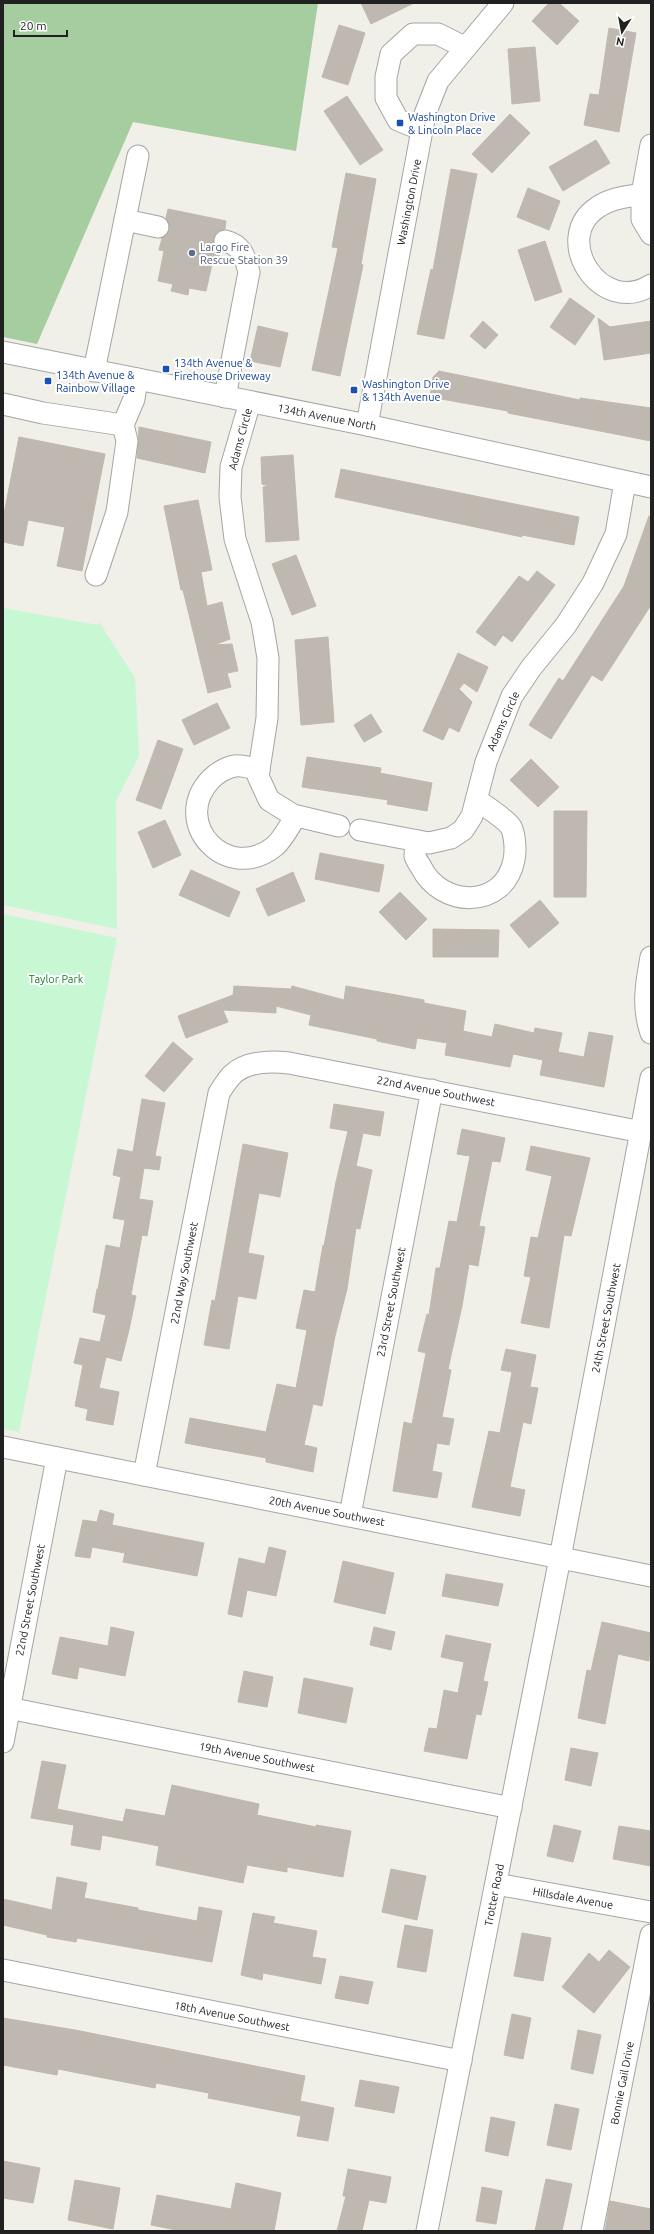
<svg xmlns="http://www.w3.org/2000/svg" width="654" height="2234" viewBox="0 0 654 2234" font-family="Ubuntu,sans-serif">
	<rect width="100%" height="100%" fill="#f0efe8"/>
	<polygon fill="#a6cd9f" points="3,3 318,3 296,151 133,122 37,344 3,337"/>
	<g fill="#c8f7d3">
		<polygon points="3,608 98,625 99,622 135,678 139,756 116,801 117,929 3,905"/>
		<polygon points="3,914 117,938 19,1432 3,1429"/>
	</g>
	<g fill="#beb8b1" stroke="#c2b8ab">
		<polygon points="361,3 414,3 371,24"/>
		<polygon points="549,3 559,3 579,21 557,45 532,21"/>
		<polygon points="339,25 365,33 348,85 322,77"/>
		<polygon points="609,28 636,33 619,132 584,125 590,94 599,95"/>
		<polygon points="535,47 540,101 512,104 508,49"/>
		<polygon points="347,96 383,150 360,165 324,111"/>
		<polygon points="510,114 530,133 492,173 472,154"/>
		<polygon points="596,140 610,163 563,191 549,167"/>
		<polygon points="451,169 477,174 444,339 417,334 431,269 433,270"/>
		<polygon points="346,173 376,179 361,264 363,265 340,376 312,370 338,248 332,247"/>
		<polygon points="528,188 560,201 549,230 517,217"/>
		<polygon points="168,209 226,221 225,229 217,232 214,238 213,244 220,252 219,256 214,255 206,291 189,288 188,295 171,291 173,284 158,281 164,251 159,250 162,238 167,235 170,229 166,218"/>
		<polygon points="545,241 562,292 535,301 518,250"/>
		<polygon points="570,298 595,316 575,345 550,327"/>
		<polygon points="598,318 610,327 651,321 651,353 604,360"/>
		<polygon points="483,321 498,335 485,349 470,336"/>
		<polygon points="258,326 288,333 280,367 250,361"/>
		<polygon points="439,371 580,400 580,398 651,408 651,441 508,413 508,411 430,397 433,377"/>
		<polygon points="139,427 211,442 205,473 137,458"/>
		<polygon points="19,437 105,454 82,571 57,566 65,527 28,520 23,546 3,542 3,519"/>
		<polygon points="293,455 299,540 266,542 263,487 269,486 262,484 261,457"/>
		<polygon points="341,469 579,517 574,545 522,535 522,537 335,497"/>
		<polygon points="198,500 212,570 201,572 207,606 222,602 230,639 214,645 232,644 238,671 227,673 231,687 208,693 183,590 181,590 164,506"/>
		<polygon points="649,516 651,516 651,605 602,681 592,675 551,739 529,725 559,678 563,681 624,586"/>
		<polygon points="296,555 316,606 292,615 272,564"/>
		<polygon points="537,571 555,585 512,642 503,635 495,646 476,632 519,576 528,582"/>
		<polygon points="328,637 334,722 301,725 295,640"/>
		<polygon points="458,653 488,667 477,692 464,683 459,689 472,702 459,732 449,727 443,740 423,731"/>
		<polygon points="217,703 230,728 194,745 182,720"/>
		<polygon points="371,714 382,732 364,742 354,725"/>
		<polygon points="158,740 183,749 161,809 136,800"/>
		<polygon points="307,757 381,768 380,773 432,783 427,811 387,804 388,800 302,787"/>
		<polygon points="531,759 559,787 538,807 510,780"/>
		<polygon points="554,811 587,811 586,897 554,897"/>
		<polygon points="165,820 181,855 153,868 138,832"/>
		<polygon points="320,853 384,865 379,892 315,879"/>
		<polygon points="191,870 240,892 229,917 179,895"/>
		<polygon points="293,872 305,901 268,916 256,889"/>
		<polygon points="400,892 427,919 406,940 379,912"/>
		<polygon points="540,900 559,923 529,948 510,925"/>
		<polygon points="433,929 499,930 498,957 433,957"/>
		<polygon points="234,986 291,989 292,986 344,1000 346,986 424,1000 424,1003 466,1011 463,1031 492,1037 495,1024 534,1033 535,1028 562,1033 558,1052 584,1057 589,1032 613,1036 604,1087 540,1075 543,1060 513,1054 510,1067 445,1055 447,1043 417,1038 415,1049 377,1041 377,1039 309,1025 311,1015 276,1006 276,1013 223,1010 228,1022 186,1038 178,1016 233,995"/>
		<polygon points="173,1042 193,1059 164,1092 145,1076"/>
		<polygon points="142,1099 165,1103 155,1156 161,1157 159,1170 144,1168 139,1199 153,1201 147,1236 142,1235 131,1295 136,1296 129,1330 121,1361 106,1357 99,1388 119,1392 113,1425 86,1420 88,1409 75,1406 83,1365 74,1363 80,1338 100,1342 106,1315 93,1312 97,1289 98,1289 106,1245 120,1248 125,1220 113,1218 121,1177 113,1175 118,1149 133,1152"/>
		<polygon points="334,1104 384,1112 380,1136 363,1133 356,1166 372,1170 360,1229 356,1228 347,1289 335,1336 322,1406 313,1404 304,1445 317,1448 313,1472 266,1462 266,1458 185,1443 190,1418 266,1432 277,1384 296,1388 307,1330 296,1328 304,1290 315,1292 323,1245 324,1246 336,1182 348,1131 330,1128"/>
		<polygon points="462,1129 505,1138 500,1162 492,1161 479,1226 485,1227 478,1266 469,1264 462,1306 448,1369 451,1370 442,1417 454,1419 449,1445 437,1443 432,1471 442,1473 437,1498 393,1491 404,1422 412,1424 426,1353 418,1351 427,1314 429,1315 436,1268 440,1268 449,1221 457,1222 470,1156 457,1154"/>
		<polygon points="243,1144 288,1153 280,1197 259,1193 248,1253 264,1256 256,1299 238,1296 229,1349 204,1345 212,1300 215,1301"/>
		<polygon points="531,1146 590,1158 571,1236 564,1235 549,1328 521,1323 531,1277 524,1276 531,1237 538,1238 552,1176 526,1170"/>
		<polygon points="506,1349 536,1355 530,1387 538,1388 531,1424 523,1422 510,1487 525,1490 520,1516 472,1507 489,1431 500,1433 512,1372 501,1370"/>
		<polygon points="100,1510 114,1514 112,1525 204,1543 197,1576 123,1562 125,1553 92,1547 90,1558 75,1556 83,1520 97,1522"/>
		<polygon points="269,1547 286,1551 276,1596 247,1590 242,1617 228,1614 239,1558 265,1564"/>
		<polygon points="343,1561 394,1573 385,1614 334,1602"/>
		<polygon points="446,1574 503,1584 498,1606 442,1596"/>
		<polygon points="602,1622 651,1633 649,1661 618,1654 605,1724 578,1718 587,1670 591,1671"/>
		<polygon points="111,1627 134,1632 125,1676 79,1667 77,1679 52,1674 60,1637 108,1646"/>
		<polygon points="374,1627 395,1632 391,1650 370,1645"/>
		<polygon points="446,1635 491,1644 483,1681 488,1682 481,1715 476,1714 467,1759 424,1751 429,1728 437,1729 444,1690 458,1693 464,1662 441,1657"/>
		<polygon points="244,1671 273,1677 267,1707 238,1702"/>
		<polygon points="304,1678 353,1688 346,1723 298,1713"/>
		<polygon points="571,1748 598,1753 591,1786 565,1780"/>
		<polygon points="42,1761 66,1765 57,1809 123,1822 126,1809 165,1816 172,1785 259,1804 257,1815 316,1827 316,1825 351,1831 343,1877 287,1867 287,1872 247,1865 243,1883 156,1865 159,1846 102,1835 100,1850 71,1845 74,1825 31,1818"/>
		<polygon points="554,1825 581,1831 573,1862 547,1856"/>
		<polygon points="619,1826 651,1831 651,1866 613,1859"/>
		<polygon points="391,1869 426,1876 417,1920 382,1912"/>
		<polygon points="57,1877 87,1883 84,1898 138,1908 138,1910 197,1921 199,1907 222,1911 212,1962 77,1938 76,1942 47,1937 47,1935 3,1925 3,1899 52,1910"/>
		<polygon points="253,1913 275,1917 273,1923 317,1931 312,1957 326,1959 321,1984 263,1973 262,1980 241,1975"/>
		<polygon points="405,1925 433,1930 426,1972 397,1967"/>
		<polygon points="522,1933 551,1938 543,1981 514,1976"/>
		<polygon points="609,1950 630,1967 594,2013 562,1987 589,1953 599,1962"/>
		<polygon points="340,1976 373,1982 368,2004 335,1998"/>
		<polygon points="512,2014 531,2018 523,2059 504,2055"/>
		<polygon points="3,2018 75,2030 305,2076 300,2101 334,2108 328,2141 297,2136 301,2116 208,2098 209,2093 156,2083 155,2088 58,2069 57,2075 3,2065"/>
		<polygon points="578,2030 601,2035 593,2074 571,2069"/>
		<polygon points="360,2080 399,2087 394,2113 355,2106"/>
		<polygon points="555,2104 579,2109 571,2150 547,2145"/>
		<polygon points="491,2117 515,2122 508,2156 485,2151"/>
		<polygon points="3,2161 40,2168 33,2203 3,2198"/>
		<polygon points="348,2169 391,2177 386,2203 369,2200 362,2231 337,2231 346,2196 343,2196"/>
		<polygon points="546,2179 572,2184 562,2231 535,2231"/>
		<polygon points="75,2180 120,2188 113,2229 68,2220"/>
		<polygon points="236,2183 281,2193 274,2231 181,2231 151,2225 157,2195 231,2209"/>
		<polygon points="482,2187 502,2191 496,2224 476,2221"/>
		<polygon points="610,2201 651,2209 651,2231 605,2231"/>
	</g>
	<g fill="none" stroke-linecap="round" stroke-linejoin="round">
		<defs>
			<g id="minor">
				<polyline points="422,130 398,120 386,98 386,77 391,54 413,34 438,34 464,47"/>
				<polyline points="651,145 642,194 642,219 651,234"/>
				<path d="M642,194C627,197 611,198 598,207C550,238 601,317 651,285"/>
				<polyline points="125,220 158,227"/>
				<path d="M225,241C242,245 245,257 249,272L225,397"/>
				<polyline points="3,352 367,425 651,487"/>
				<polyline points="94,371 138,156"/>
				<polyline points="250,402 231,467 230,497 235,539 262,622 268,658 267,718 258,776 269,800 293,815 339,826"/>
				<polyline points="3,404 43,413 123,425"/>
				<polyline points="367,425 425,114 438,81 503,3"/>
				<polyline points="96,575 117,512 127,441 123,425 134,399 137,379"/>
				<path d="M259,770C252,768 242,765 235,766C227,767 217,773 211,779C169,823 228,885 275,846C283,839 290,825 296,816"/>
				<polyline points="360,830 429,843 451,838 463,830 472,816 486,762 512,696 531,668 566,625 593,583 616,534 625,482"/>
				<path d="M417,841C416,845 415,851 415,856C416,859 419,864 421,867C441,908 504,910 514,860C516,851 515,835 511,827C506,819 485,806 477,800"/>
				<path d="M651,957C646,984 642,1007 651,1033"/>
				<polyline points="3,1447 651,1576"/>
				<path d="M144,1475L219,1093C223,1087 227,1080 232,1075C246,1061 271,1061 289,1063L642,1132"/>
				<polyline points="350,1515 432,1090"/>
				<polyline points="3,1707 511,1808"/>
				<polyline points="3,1742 57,1458"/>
				<polyline points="496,1884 651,1912"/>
				<polyline points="3,1970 461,2061"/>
				<polyline points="427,2231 560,1558 651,1078"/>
				<polyline points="592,2231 651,1935"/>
			</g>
		</defs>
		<use href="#minor" stroke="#a5a5a5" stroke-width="23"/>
		<use href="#minor" stroke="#fff" stroke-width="21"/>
	</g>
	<g fill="#1a4fb4" stroke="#fff" stroke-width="1.5">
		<rect x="396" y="119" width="8" height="8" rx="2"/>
		<rect x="162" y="365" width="8" height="8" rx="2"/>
		<rect x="44" y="377" width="8" height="8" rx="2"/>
		<rect x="350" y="386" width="8" height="8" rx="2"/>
	</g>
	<circle fill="#5c6f8a" stroke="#fff" stroke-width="1.5" cx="192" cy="253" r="4"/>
	<g text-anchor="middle" stroke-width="4" stroke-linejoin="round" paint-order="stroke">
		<g font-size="11" fill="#164399" stroke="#fff" text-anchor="start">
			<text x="408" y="121">Washington Drive<tspan x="408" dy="13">&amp; Lincoln Place</tspan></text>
			<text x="174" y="367">134th Avenue &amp;<tspan x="174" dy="13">Firehouse Driveway</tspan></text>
			<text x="56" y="379">134th Avenue &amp;<tspan x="56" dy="13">Rainbow Village</tspan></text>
			<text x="362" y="388">Washington Drive<tspan x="362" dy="13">&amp; 134th Avenue</tspan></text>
		</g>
		<g font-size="11" fill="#212121" stroke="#fff">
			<text transform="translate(409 202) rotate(-79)" y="4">Washington Drive</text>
			<text transform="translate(327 417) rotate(11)" y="4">134th Avenue North</text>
			<text transform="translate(240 439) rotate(-75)" y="4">Adams Circle</text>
			<text transform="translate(503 721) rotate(-66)" y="4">Adams Circle</text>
			<text transform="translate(436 1091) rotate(11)" y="4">22nd Avenue Southwest</text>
			<text transform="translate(184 1273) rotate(-79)" y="4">22nd Way Southwest</text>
			<text transform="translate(391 1302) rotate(-79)" y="4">23rd Street Southwest</text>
			<text transform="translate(606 1318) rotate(-79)" y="4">24th Street Southwest</text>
			<text transform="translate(327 1511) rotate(11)" y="4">20th Avenue Southwest</text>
			<text transform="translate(30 1600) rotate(-79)" y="4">22nd Street Southwest</text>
			<text transform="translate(257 1757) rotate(11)" y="4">19th Avenue Southwest</text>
			<text transform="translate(494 1895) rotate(-79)" y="4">Trotter Road</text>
			<text transform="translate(573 1898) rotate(10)" y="4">Hillsdale Avenue</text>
			<text transform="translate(232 2016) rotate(11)" y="4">18th Avenue Southwest</text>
			<text transform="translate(622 2083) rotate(-79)" y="4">Bonnie Gail Drive</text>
		</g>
		<g font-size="11" fill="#4e5e75" stroke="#fff" text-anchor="start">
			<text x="200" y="251">Largo Fire<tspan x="200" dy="13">Rescue Station 39</tspan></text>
		</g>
		<g font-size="11" fill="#127b29" stroke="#fff">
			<text x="56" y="983">Taylor Park</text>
		</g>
	</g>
	<rect width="654" height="2234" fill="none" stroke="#212121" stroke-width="8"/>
	<g transform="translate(622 32) rotate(191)" stroke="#ffffff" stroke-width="3" paint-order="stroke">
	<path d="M0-3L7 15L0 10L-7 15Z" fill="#212121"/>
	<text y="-6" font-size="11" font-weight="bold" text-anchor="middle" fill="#212121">N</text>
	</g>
	<path d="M14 30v6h53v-6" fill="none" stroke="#212121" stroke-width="2"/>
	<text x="20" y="30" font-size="12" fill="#212121" stroke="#ffffff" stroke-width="3" paint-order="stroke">20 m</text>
</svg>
